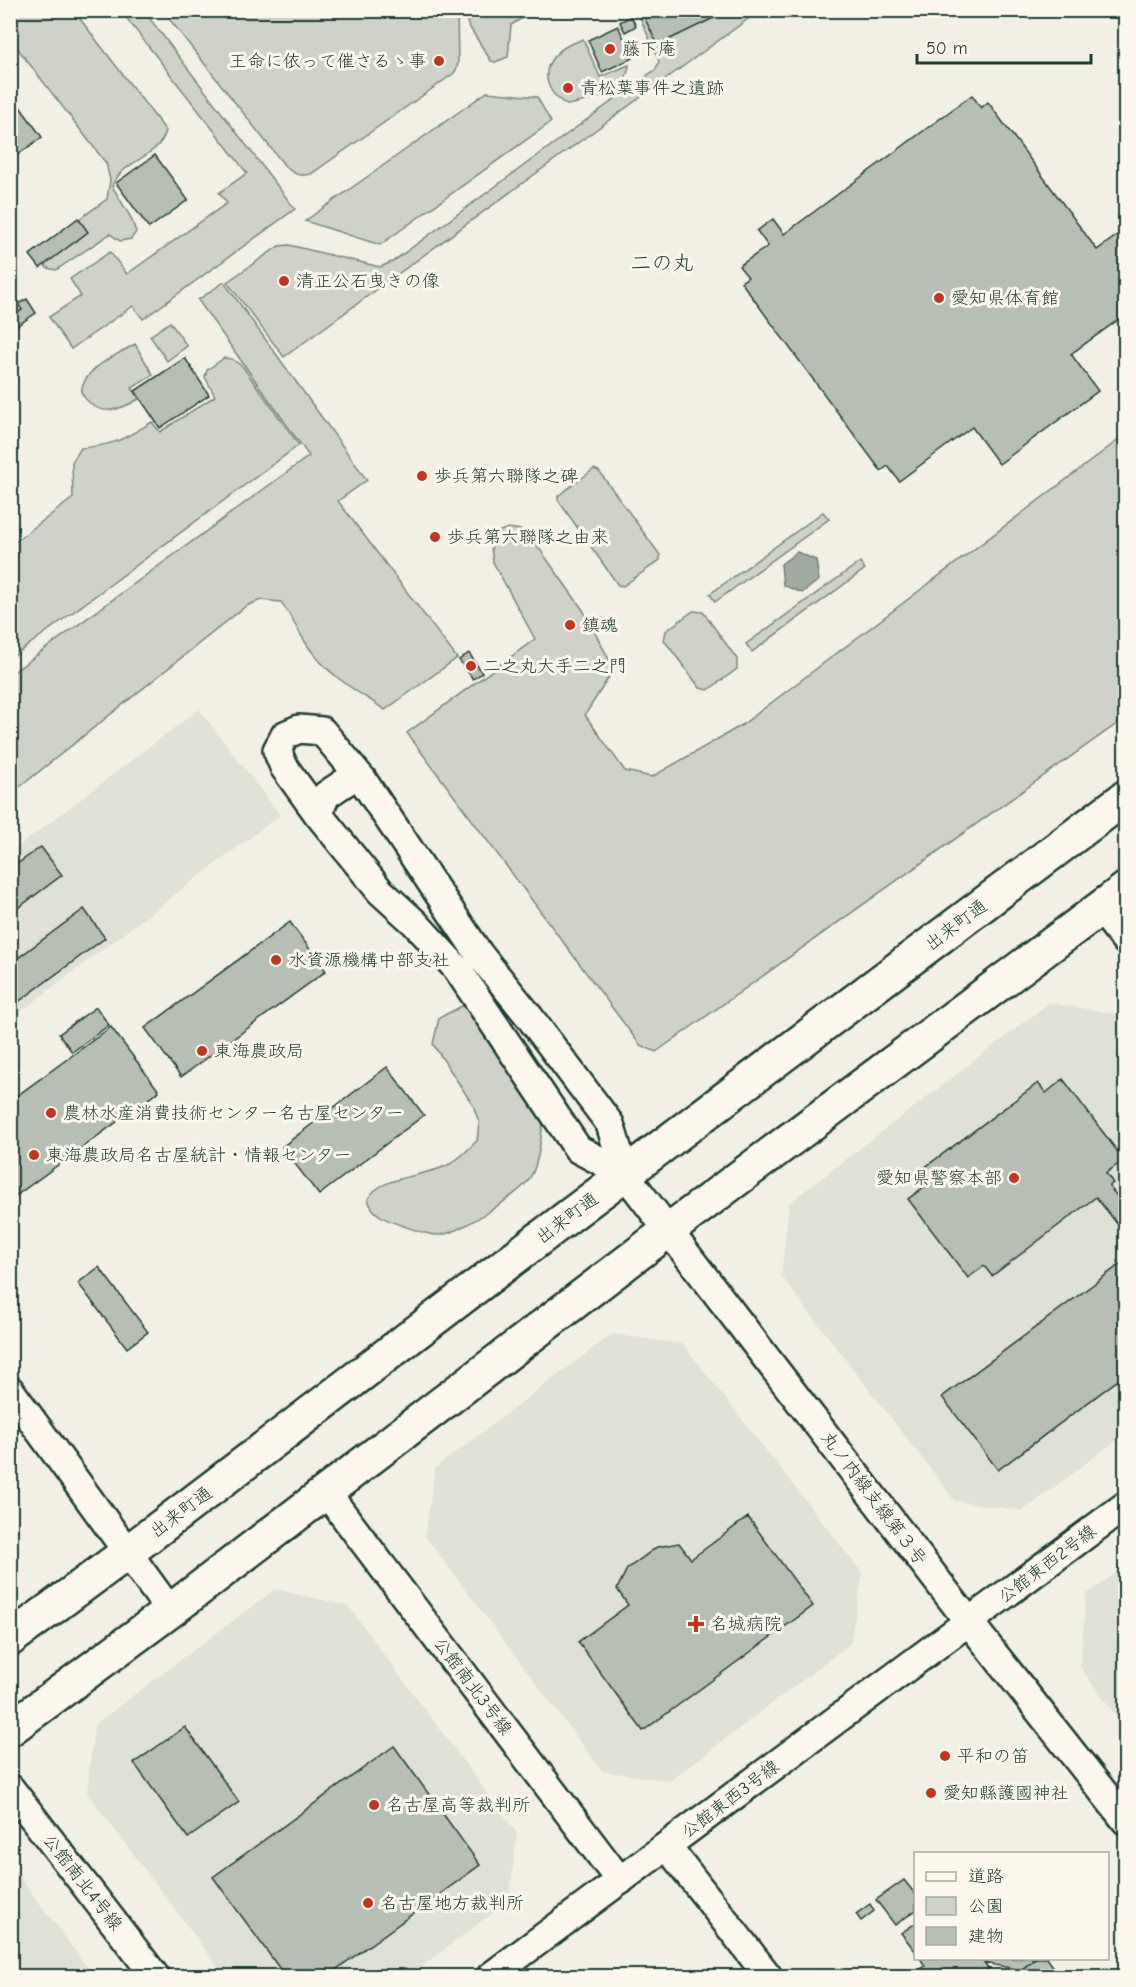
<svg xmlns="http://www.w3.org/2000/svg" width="1136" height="1987" viewBox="0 0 1136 1987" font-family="'Comic Neue','Klee One',sans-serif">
	<rect width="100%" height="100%" fill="#f2f0e5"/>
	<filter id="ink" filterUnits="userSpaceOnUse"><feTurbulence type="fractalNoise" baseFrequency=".0167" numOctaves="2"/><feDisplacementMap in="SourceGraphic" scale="12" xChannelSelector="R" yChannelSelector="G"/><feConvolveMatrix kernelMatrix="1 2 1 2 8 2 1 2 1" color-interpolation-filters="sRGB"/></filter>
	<g filter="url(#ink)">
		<g fill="#e0e1d6">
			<polygon points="199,709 280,815 11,1019 11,852"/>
			<polygon points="1049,1003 1118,1014 1125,1023 1125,1434 1023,1511 955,1501 781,1276 789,1203"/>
			<polygon points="612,1334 683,1344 863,1574 850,1644 670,1781 602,1771 425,1536 435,1468"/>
			<polygon points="1125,1566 1125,1728 1080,1667 1086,1595"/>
			<polygon points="275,1589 348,1606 517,1833 509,1901 409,1976 225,1976 87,1793 94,1725"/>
			<polygon points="10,1865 11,1865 94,1976 11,1976"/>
		</g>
		<g fill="#cfd2c8" stroke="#77887e" stroke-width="1.5">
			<polygon points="481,10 534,11 511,25 508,57 495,62 491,61 467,23 471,16"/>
			<path d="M11,11H74L166,131C158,159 123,159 112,186L131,218L136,232L131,239L120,241L110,234L56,270L47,268L39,254L46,243L107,199L110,180L106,163L11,40Z"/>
			<polygon points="121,11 144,11 295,209 143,319 133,306 71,349 49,317 81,296 70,279 110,252 127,274 227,203 219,193 247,173"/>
			<path d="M169,11H457L458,64L456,70L453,74L311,174C299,177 293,174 285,166L170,20Z"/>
			<polygon points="639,11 759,11 284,357 227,282 279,246 289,245 380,267 392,262 656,69 659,61 639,15"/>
			<path d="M583,39L600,77L629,65C628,91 588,102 567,105C542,90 539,64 565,47C570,44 577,42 583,39Z"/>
			<polygon points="487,92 537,97 551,122 380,245 305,221"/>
			<path d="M224,282L367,480L338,501L457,658L385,710C360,693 332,678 313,653C300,637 293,618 281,602L261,600L246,606L11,794L10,703L15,700L11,694V674L309,456L198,300Z"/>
			<polygon points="170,322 187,346 167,361 150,336"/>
			<path d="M135,344L153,375L132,388L139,399C117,412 96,418 81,392C84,367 116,356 135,344Z"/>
			<path d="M224,358L232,359L243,367L299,445L11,658V545L73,498L72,462L81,448C116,445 123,439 152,422L160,432L215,396L205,377L207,370Z"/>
			<polygon points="1125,435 1125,718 656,1052 640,1045 407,733 535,639 493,562 491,547 495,533 508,528 521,530 539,548 583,610 614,669 585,715 625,771 652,777 742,725"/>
			<polygon points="594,469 599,471 660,555 660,560 623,586 618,585 558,500 558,496"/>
			<polygon points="823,512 829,519 715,602 710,594"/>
			<polygon points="860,562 865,569 752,652 746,644"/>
			<polygon points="693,611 703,612 737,659 737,669 708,690 700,688 664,640 666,631"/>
			<path d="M464,1005L544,1116C541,1134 539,1169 527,1182C514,1197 457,1235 438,1235C425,1235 410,1228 398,1224C384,1219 372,1214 368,1199C379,1176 425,1177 448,1165C459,1160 468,1149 477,1141L479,1122L473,1105L433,1044L439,1018Z"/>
		</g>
		<polygon fill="#a2aba1" stroke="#6e7f75" stroke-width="1.5" points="797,552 816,560 819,580 802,593 783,585 781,564"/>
		<g fill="#b7beb3" stroke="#1f3d34" stroke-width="1.5">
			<polygon points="652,10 730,10 658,45 643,15"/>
			<polygon points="631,16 636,26 625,32 620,22"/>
			<polygon points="618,26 633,58 602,72 588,40"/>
			<polygon points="10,93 42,137 12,159 10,157"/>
			<polygon points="972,95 981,108 988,102 1097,250 1126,229 1126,314 1071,354 1098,391 999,464 972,427 899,481 888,466 881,471 741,282 748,277 739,266 768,246 757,231 773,219 784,234"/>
			<polygon points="155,155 188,200 149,228 116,183"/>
			<polygon points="78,218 88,232 40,268 30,255"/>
			<polygon points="27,299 36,313 15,327 10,320 10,309 13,308 17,313 22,310 18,304"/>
			<polygon points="185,358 209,395 160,428 135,391"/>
			<polygon points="469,653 482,673 473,679 459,660"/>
			<polygon points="41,847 62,875 10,914 10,869"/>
			<polygon points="84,909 105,938 10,1008 10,964"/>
			<polygon points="290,922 326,971 181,1077 145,1028"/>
			<polygon points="96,1007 109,1025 72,1052 59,1034"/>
			<polygon points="111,1027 159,1091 10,1200 10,1101"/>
			<polygon points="387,1067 424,1115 319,1195 282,1147"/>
			<polygon points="1063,1079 1124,1160 1106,1173 1113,1183 1109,1186 1126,1208 1126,1235 1096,1197 992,1276 984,1266 968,1278 908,1199 925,1186 916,1174 1038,1083 1046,1093"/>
			<polygon points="1126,1260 1126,1374 998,1470 942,1397"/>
			<polygon points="99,1267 148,1332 127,1348 78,1283"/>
			<polygon points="748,1517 813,1606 643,1731 578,1642 628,1605 617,1589 627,1569 657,1547 679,1543 691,1559"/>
			<polygon points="185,1727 239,1802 188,1838 134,1763"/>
			<polygon points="394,1746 480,1865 327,1976 285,1976 213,1877"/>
			<polygon points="904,1880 916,1895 916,1910 895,1925 876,1900"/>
			<polygon points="870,1904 874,1911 861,1921 856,1914"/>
			<polygon points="916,1923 916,1952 901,1933"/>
			<polygon points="920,1958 1036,1958 1021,1970 984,1963 988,1969 980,1975 981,1976 920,1976 917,1972 925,1966"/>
			<polygon points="1036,1958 1047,1958 1060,1976 1026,1976 1021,1970"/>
		</g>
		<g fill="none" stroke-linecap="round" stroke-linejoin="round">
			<defs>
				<g id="minor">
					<polyline points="318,814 326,795 350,779 362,779"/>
					<polyline points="1100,908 1126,941"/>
					<polyline points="625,1174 578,1149 458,970 415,923 380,891 318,814 284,767 277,750 285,735 299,729 322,731 362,779 479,954 528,1015 610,1124 625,1174 969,1622 1126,1821"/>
					<polyline points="10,1390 170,1611"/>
					<polyline points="326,1492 620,1881"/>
					<polyline points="10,1788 155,1976"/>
					<polyline points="667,1846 768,1976"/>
					<polyline points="491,1976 1126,1505"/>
				</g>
				<g id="major">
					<polyline points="10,1639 128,1552 569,1216 1126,797"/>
					<polyline points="10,1729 170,1611 669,1230 1126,889"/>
				</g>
			</defs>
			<use href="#minor" stroke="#1f3d34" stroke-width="32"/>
			<use href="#major" stroke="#1f3d34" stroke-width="38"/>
			<use href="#minor" stroke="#fbf7ec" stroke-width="27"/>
			<use href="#major" stroke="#fbf7ec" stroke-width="33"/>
		</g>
	</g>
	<g fill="#c8321e" stroke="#fbf7ec" stroke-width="2">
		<circle cx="610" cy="49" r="6"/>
		<circle cx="439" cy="61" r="6"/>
		<circle cx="568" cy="88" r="6"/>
		<circle cx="284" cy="281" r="6"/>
		<circle cx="939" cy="298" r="6"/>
		<circle cx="422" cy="476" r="6"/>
		<circle cx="435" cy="537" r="6"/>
		<circle cx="570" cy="625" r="6"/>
		<circle cx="471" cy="666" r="6"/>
		<circle cx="276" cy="960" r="6"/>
		<circle cx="202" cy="1051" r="6"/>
		<circle cx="51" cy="1113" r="6"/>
		<circle cx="34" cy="1155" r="6"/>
		<circle cx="1014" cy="1178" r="6"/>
		<path d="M693 1615h6v6h6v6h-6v6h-6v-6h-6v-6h6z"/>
		<circle cx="945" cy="1756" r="6"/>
		<circle cx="931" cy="1793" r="6"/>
		<circle cx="374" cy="1805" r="6"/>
		<circle cx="368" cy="1903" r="6"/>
	</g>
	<g text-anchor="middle" stroke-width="6" stroke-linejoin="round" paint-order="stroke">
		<g font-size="18" fill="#1f3d34" stroke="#fbf7ec" text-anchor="start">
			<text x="622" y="55">藤下庵</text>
			<text x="427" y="67" text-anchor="end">王命に依って催さるゝ事</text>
			<text x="580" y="94">青松葉事件之遺跡</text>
			<text x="296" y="287">清正公石曳きの像</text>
			<text x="951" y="304">愛知県体育館</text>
			<text x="434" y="482">歩兵第六聯隊之碑</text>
			<text x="447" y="543">歩兵第六聯隊之由来</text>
			<text x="582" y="631">鎮魂</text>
			<text x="483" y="672">二之丸大手二之門</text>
			<text x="288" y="966">水資源機構中部支社</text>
			<text x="214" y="1057">東海農政局</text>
			<text x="63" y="1119">農林水産消費技術センター名古屋センター</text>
			<text x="46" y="1161">東海農政局名古屋統計・情報センター</text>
			<text x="1002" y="1184" text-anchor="end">愛知県警察本部</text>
			<text x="710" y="1630">名城病院</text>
			<text x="957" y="1762">平和の笛</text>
			<text x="943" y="1799">愛知縣護國神社</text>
			<text x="386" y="1811">名古屋高等裁判所</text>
			<text x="380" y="1909">名古屋地方裁判所</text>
		</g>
		<g font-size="18" fill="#1f3d34" stroke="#fbf7ec">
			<text transform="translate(956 925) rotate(-37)" y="6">出来町通</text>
			<text transform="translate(567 1218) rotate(-37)" y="6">出来町通</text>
			<text transform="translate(874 1498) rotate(53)" y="6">丸ノ内線支線第３号</text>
			<text transform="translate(181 1512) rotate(-37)" y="6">出来町通</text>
			<text transform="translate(1047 1564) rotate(-37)" y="6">公館東西2号線</text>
			<text transform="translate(473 1686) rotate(53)" y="6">公館南北3号線</text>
			<text transform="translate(730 1799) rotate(-37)" y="6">公館東西3号線</text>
			<text transform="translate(83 1882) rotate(52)" y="6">公館南北4号線</text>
		</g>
		<g font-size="21" fill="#1f3d34" stroke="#fbf7ec">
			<text x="662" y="270">二の丸</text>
		</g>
	</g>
	<rect width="1136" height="1987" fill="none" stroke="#fbf7ec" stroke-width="36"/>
	<rect x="18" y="18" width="1100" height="1951" fill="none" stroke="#1f3d34" stroke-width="2" filter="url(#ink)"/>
	<rect x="914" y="1852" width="195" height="108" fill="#fbf7ec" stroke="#a3ada2" stroke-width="1.5"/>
	<rect x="926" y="1872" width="30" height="9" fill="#fbf7ec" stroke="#a3ada2" stroke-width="1.5"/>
	<text x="968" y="1882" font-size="18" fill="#1f3d34">道路</text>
	<rect x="926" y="1897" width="30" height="18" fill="#cfd2c8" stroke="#a3ada2" stroke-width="1.5"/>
	<text x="968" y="1912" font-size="18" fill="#1f3d34">公園</text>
	<rect x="926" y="1927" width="30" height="18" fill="#b7beb3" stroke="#a3ada2" stroke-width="1.5"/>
	<text x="968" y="1942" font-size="18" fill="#1f3d34">建物</text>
	<path d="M917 54v9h174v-9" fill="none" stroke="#1f3d34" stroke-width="3"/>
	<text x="926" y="54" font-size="18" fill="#1f3d34" stroke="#fbf7ec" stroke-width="4.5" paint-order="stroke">50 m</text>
</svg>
